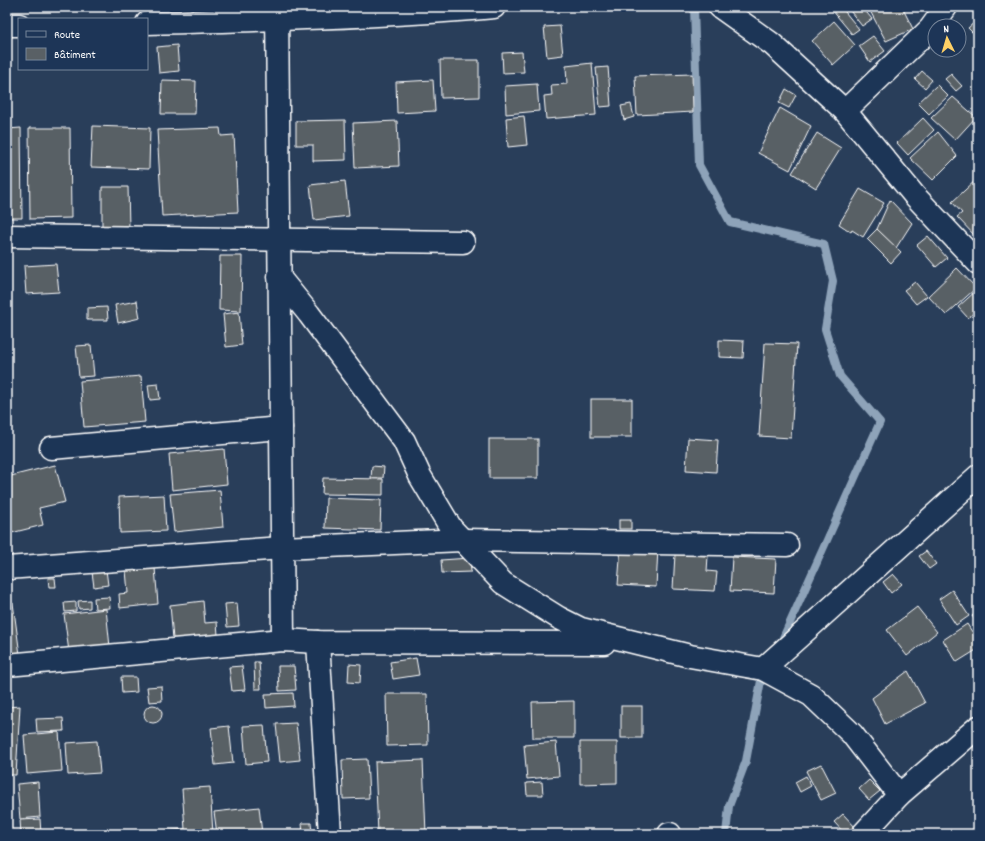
<svg xmlns="http://www.w3.org/2000/svg" width="985" height="841" viewBox="0 0 985 841" font-family="Dekko,sans-serif">
	<rect width="100%" height="100%" fill="#293e5a"/>
	<filter id="ink" filterUnits="userSpaceOnUse"><feTurbulence type="fractalNoise" baseFrequency=".025" numOctaves="2"/><feDisplacementMap in="SourceGraphic" scale="8" xChannelSelector="R" yChannelSelector="G"/><feConvolveMatrix kernelMatrix="1 2 1 2 8 2 1 2 1" color-interpolation-filters="sRGB"/></filter>
	<g filter="url(#ink)">
		<g fill="none" stroke-linecap="round" stroke-linejoin="round">
			<g stroke="#8ea3b9" stroke-width="8">
				<polyline points="694,7 699,165 730,222 824,244 833,281 825,329 840,376 880,422 783,638 780,644"/>
				<polyline points="726,834 729,806 746,761 763,670"/>
			</g>
		</g>
		<g fill="#596065" stroke="#fff">
			<polygon points="837,7 841,7 859,29 852,34 832,10"/>
			<polygon points="847,7 862,7 872,19 862,26"/>
			<polygon points="868,7 902,7 913,29 886,41"/>
			<polygon points="834,21 855,45 833,65 812,41"/>
			<polygon points="976,21 978,24 978,34 976,36 968,28"/>
			<polygon points="560,26 563,55 547,57 544,27"/>
			<polygon points="873,36 885,51 870,62 859,46"/>
			<polygon points="177,45 179,71 159,73 157,47"/>
			<polygon points="522,52 524,72 503,73 502,53"/>
			<polygon points="440,60 479,60 479,97 441,98"/>
			<polygon points="592,63 596,115 546,119 544,96 552,95 551,85 567,84 566,66"/>
			<polygon points="608,67 611,106 600,107 596,68"/>
			<polygon points="922,71 932,80 925,88 915,79"/>
			<polygon points="692,74 693,112 637,115 635,76"/>
			<polygon points="951,74 962,86 956,91 945,79"/>
			<polygon points="162,80 196,81 195,114 161,114"/>
			<polygon points="433,80 435,111 397,113 396,82"/>
			<polygon points="537,84 539,111 506,114 505,86"/>
			<polygon points="937,85 948,96 929,114 918,103"/>
			<polygon points="786,89 796,95 789,108 779,103"/>
			<polygon points="953,97 976,117 955,140 931,118"/>
			<polygon points="631,104 634,117 624,120 621,106"/>
			<polygon points="780,108 811,126 790,170 758,153"/>
			<polygon points="524,116 527,145 508,147 506,118"/>
			<polygon points="923,118 934,130 908,155 897,143"/>
			<polygon points="345,120 346,160 313,161 313,145 296,145 296,121"/>
			<polygon points="397,121 399,166 355,168 353,123"/>
			<polygon points="93,126 150,128 149,169 91,167"/>
			<polygon points="21,128 22,218 7,218 7,129"/>
			<polygon points="29,128 70,128 71,218 30,219"/>
			<polygon points="220,128 221,136 234,135 238,212 162,216 157,130"/>
			<polygon points="938,132 957,156 933,180 910,158"/>
			<polygon points="817,133 841,148 816,188 792,173"/>
			<polygon points="977,179 978,180 978,236 976,237 957,217 962,213 952,202"/>
			<polygon points="345,181 349,216 314,220 310,185"/>
			<polygon points="102,187 128,187 129,228 102,229"/>
			<polygon points="860,189 884,203 863,237 852,230 851,232 839,224"/>
			<polygon points="890,200 912,223 896,248 877,229"/>
			<polygon points="877,229 901,252 891,263 867,239"/>
			<polygon points="928,236 947,258 936,267 917,245"/>
			<polygon points="220,256 242,256 241,311 219,310"/>
			<polygon points="56,264 59,292 26,294 24,266"/>
			<polygon points="957,268 976,288 946,315 928,296"/>
			<polygon points="915,282 927,296 916,304 904,290"/>
			<polygon points="977,290 978,309 968,318 958,307"/>
			<polygon points="137,301 140,318 118,323 115,305"/>
			<polygon points="107,307 108,320 87,320 87,308"/>
			<polygon points="239,312 242,345 226,347 223,314"/>
			<polygon points="719,340 744,341 743,358 719,357"/>
			<polygon points="765,343 797,344 791,438 759,436"/>
			<polygon points="91,345 94,376 79,377 76,346"/>
			<polygon points="141,376 145,422 84,427 80,381"/>
			<polygon points="158,384 160,399 150,400 148,385"/>
			<rect x="591" y="399" width="41" height="38"/>
			<polygon points="688,438 718,440 716,472 686,470"/>
			<rect x="489" y="439" width="49" height="39"/>
			<polygon points="224,449 227,484 172,490 169,454"/>
			<polygon points="55,465 65,502 39,508 43,525 7,534 7,477"/>
			<polygon points="372,466 384,467 383,478 371,478"/>
			<polygon points="323,478 383,479 383,495 322,494"/>
			<polygon points="220,490 223,527 174,532 170,494"/>
			<polygon points="164,495 166,531 120,533 119,497"/>
			<polygon points="326,498 381,500 380,530 325,528"/>
			<rect x="619" y="520" width="12" height="9"/>
			<polygon points="621,546 658,548 656,587 618,585"/>
			<polygon points="926,551 936,564 929,569 919,556"/>
			<polygon points="675,554 708,556 707,571 717,572 715,591 673,589"/>
			<polygon points="732,557 776,559 774,593 730,591"/>
			<polygon points="470,558 471,572 442,573 441,560"/>
			<polygon points="155,568 158,604 120,608 119,594 128,593 126,570"/>
			<polygon points="106,570 108,585 94,587 92,572"/>
			<polygon points="893,574 902,584 891,593 883,582"/>
			<polygon points="48,578 55,578 56,587 49,587"/>
			<polygon points="952,590 969,616 956,625 939,599"/>
			<polygon points="109,597 110,608 95,609 94,598"/>
			<polygon points="90,600 90,608 79,609 78,601"/>
			<polygon points="203,601 205,623 217,622 218,635 173,639 170,605"/>
			<polygon points="76,602 76,611 65,612 64,603"/>
			<polygon points="13,603 20,655 7,657 7,604"/>
			<polygon points="237,603 239,626 227,627 225,604"/>
			<polygon points="917,607 937,632 907,656 887,630"/>
			<polygon points="106,609 110,647 69,652 64,614"/>
			<polygon points="978,611 978,624 972,616"/>
			<polygon points="967,624 978,641 978,649 957,662 943,640"/>
			<polygon points="416,658 419,675 393,679 390,662"/>
			<polygon points="254,662 259,662 261,689 255,689"/>
			<polygon points="349,664 361,665 360,683 348,682"/>
			<polygon points="242,666 245,690 232,691 229,667"/>
			<polygon points="278,666 294,666 296,690 279,691"/>
			<polygon points="908,671 925,703 885,724 872,698"/>
			<polygon points="121,677 136,677 137,692 122,693"/>
			<polygon points="161,686 162,701 149,702 147,687"/>
			<polygon points="293,693 294,706 266,708 265,694"/>
			<polygon points="386,694 427,694 428,745 387,746"/>
			<polygon points="574,701 574,738 533,738 532,702"/>
			<circle cx="153" cy="714" r="9"/>
			<polygon points="20,706 16,775 7,775 7,707"/>
			<rect x="621" y="706" width="21" height="32"/>
			<polygon points="63,718 64,731 37,732 36,719"/>
			<polygon points="296,723 300,760 280,762 276,724"/>
			<polygon points="264,725 267,762 246,764 243,726"/>
			<polygon points="229,726 233,763 215,765 211,728"/>
			<polygon points="59,732 62,771 27,774 24,735"/>
			<polygon points="97,741 100,773 68,775 66,743"/>
			<polygon points="556,742 559,776 527,779 524,745"/>
			<polygon points="580,742 617,742 617,783 580,784"/>
			<polygon points="367,759 369,798 343,799 342,760"/>
			<polygon points="423,760 426,834 378,834 375,762"/>
			<polygon points="821,764 836,793 821,800 806,771"/>
			<polygon points="806,776 811,786 800,792 795,782"/>
			<polygon points="869,780 880,791 869,800 859,789"/>
			<polygon points="38,782 40,817 20,819 17,784"/>
			<polygon points="542,782 543,795 527,795 526,783"/>
			<polygon points="210,787 213,834 137,834 136,833 185,829 182,789"/>
			<polygon points="259,807 262,834 217,834 214,812"/>
			<polygon points="843,814 856,828 850,834 845,834 834,822"/>
			<polygon points="40,819 41,834 21,834 20,820"/>
			<polygon points="302,823 311,823 312,834 303,834"/>
		</g>
		<g fill="none" stroke-linecap="round" stroke-linejoin="round">
			<defs>
				<g id="street">
					<polyline points="277,7 283,640"/>
					<polyline points="720,7 772,44 845,111 914,195 978,263"/>
					<path d="M147,23C263,20 379,17 494,7"/>
					<polyline points="7,25 19,25"/>
					<polyline points="845,111 930,29 946,7"/>
					<polyline points="7,236 463,242"/>
					<polyline points="279,277 309,314 404,441 420,476 451,528 503,583 559,618 581,629 690,656 763,669 811,695 852,734 899,795"/>
					<polyline points="51,448 281,428"/>
					<polyline points="7,568 282,548 462,540 787,545"/>
					<polyline points="318,642 330,834"/>
					<polyline points="7,665 283,640 318,642 604,643"/>
					<polyline points="763,669 978,476"/>
					<polyline points="669,834 670,834"/>
					<polyline points="863,834 899,795 978,727"/>
				</g>
			</defs>
			<use href="#street" stroke="#fff" stroke-width="25"/>
			<use href="#street" stroke="#1d3557" stroke-width="22"/>
		</g>
	</g>
	<rect width="985" height="841" fill="none" stroke="#1d3557" stroke-width="24"/>
	<rect x="12" y="12" width="961" height="817" fill="none" stroke="#fff" stroke-width="1.5" filter="url(#ink)"/>
	<rect x="18" y="18" width="130" height="52" fill="#1d3557" stroke="#77869a"/>
	<rect x="26" y="31" width="20" height="6" fill="#1d3557" stroke="#77869a"/>
	<text x="54" y="38" font-size="12" fill="#ffffff">Route</text>
	<rect x="26" y="48" width="20" height="12" fill="#596065" stroke="#77869a"/>
	<text x="54" y="58" font-size="12" fill="#ffffff">Bâtiment</text>
	<g transform="translate(947 38) rotate(355)"><circle r="19" fill="#1d3557" stroke="#77869a"/>
	<path d="M0-3L7 15L0 10L-7 15Z" fill="#ffd166"/>
	<text y="-6" font-size="11" font-weight="bold" text-anchor="middle" fill="#ffffff">N</text>
	</g>
</svg>
